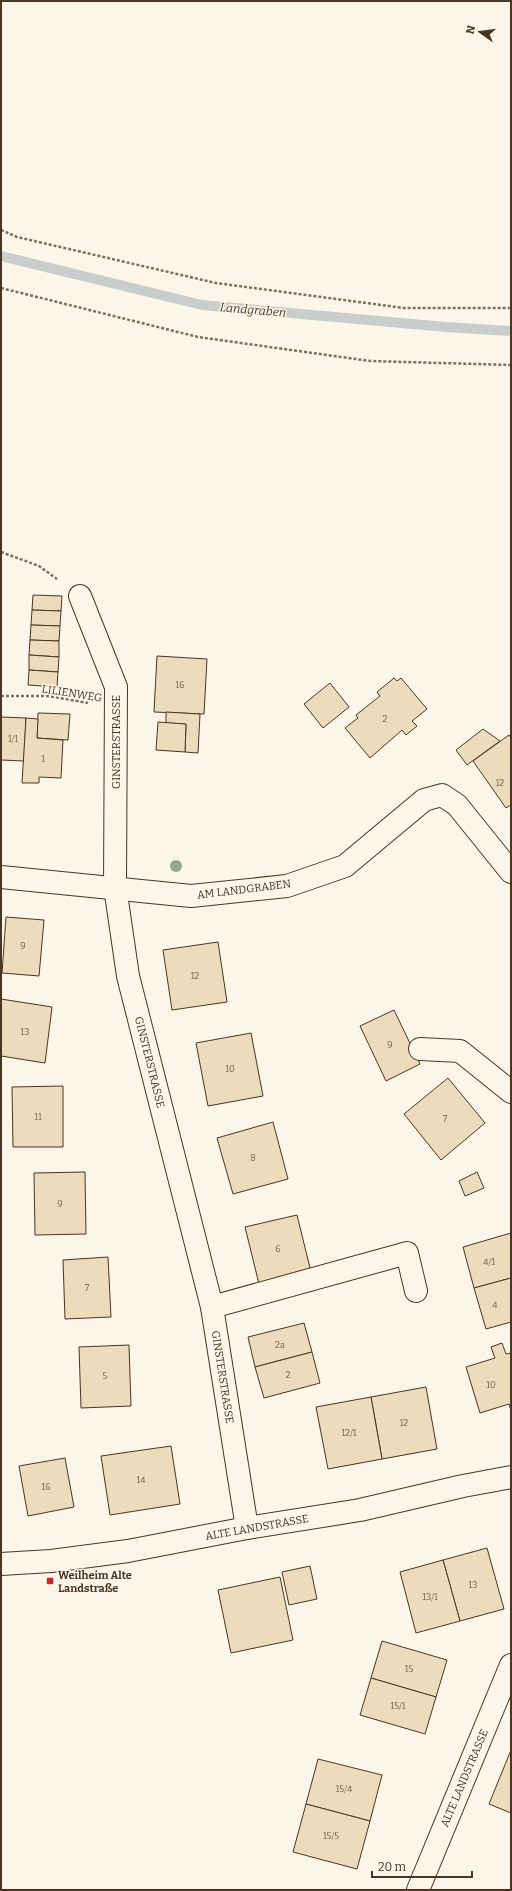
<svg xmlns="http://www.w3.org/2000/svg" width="512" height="1891" viewBox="0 0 512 1891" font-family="Bitter,serif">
	<rect width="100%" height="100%" fill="#fbf6e9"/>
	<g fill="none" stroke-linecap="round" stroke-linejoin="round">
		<polyline stroke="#c9cecd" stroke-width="10" points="1,256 202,305 446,327 511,331"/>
	</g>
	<g fill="#ecdcbc" stroke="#4a3520">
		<polygon points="33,595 62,596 61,611 32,610"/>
		<polygon points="32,610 61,611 60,626 31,625"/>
		<polygon points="31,625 60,626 59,641 30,640"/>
		<polygon points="30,640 59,641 59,657 29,655"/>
		<polygon points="29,655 59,657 58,672 29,670"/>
		<polygon points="157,656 207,659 204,714 154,712"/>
		<polygon points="29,670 58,672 57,687 28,685"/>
		<polygon points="394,678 397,681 401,678 427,709 412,721 417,726 406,735 402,730 370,758 345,728 358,718 356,715 380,696 377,692"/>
		<polygon points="330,683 349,707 323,728 304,704"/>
		<polygon points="166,712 200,714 198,753 185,752 186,724 166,723"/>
		<polygon points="38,713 70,714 68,740 37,738"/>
		<polygon points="1,717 26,718 24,761 1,760"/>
		<polygon points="26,718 38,719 37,738 63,740 61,778 39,777 39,783 22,783"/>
		<polygon points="158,722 186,724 185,752 156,750"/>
		<polygon points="483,729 500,741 467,765 456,750"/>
		<polygon points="509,735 511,738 511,805 506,808 473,761"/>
		<polygon points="6,917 44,920 39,976 2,973"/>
		<polygon points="218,942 227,1002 172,1010 163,950"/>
		<polygon points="1,999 52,1007 45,1063 1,1056"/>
		<polygon points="394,1010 420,1064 386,1081 360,1026"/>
		<polygon points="251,1033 263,1096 208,1106 196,1043"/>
		<polygon points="448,1078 485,1123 441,1160 404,1114"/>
		<polygon points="63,1086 63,1147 13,1147 12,1087"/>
		<polygon points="273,1122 288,1179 233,1194 217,1138"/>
		<polygon points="85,1172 86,1234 35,1235 34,1173"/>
		<polygon points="477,1172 484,1188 465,1196 459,1181"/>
		<polygon points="297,1215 311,1272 259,1284 245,1227"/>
		<polygon points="511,1233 511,1278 474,1288 463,1247"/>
		<polygon points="108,1257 111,1317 65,1319 63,1260"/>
		<polygon points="511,1278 511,1322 486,1329 474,1288"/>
		<polygon points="304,1323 312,1352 255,1367 248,1337"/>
		<polygon points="502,1343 506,1354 511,1353 511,1411 509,1404 480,1413 466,1367 495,1358 491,1347"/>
		<polygon points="129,1345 131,1406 81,1408 79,1347"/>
		<polygon points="312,1352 320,1383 264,1398 255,1367"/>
		<polygon points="426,1387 437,1449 382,1459 371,1397"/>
		<polygon points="371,1397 382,1459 328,1469 316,1407"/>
		<polygon points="171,1446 180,1504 110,1515 101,1456"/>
		<polygon points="65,1458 74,1507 28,1516 19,1466"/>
		<polygon points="487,1548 504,1609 460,1621 443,1560"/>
		<polygon points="443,1560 460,1621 416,1633 400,1572"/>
		<polygon points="310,1566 317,1599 289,1605 282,1572"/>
		<polygon points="280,1577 293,1640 231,1653 218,1590"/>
		<polygon points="382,1641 447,1660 436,1697 371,1678"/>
		<polygon points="371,1678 436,1697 425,1734 360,1715"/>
		<polygon points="511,1750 511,1813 489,1804"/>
		<polygon points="318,1759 382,1775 370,1821 306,1804"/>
		<polygon points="306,1804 370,1821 357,1869 293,1852"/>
	</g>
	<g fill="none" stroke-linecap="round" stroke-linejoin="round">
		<defs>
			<g id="minor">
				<polyline points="80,596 116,687 115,887 128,976 212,1307 247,1528"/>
				<polyline points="1,877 191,896 287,886 345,866 424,800 442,795 457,805 511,872"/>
				<polyline points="420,1049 460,1051 511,1092"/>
				<polyline points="212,1307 407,1253 416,1291"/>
				<polyline points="1,1564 51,1561 128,1551 247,1528 360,1510 463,1486 511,1477"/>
				<polyline points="418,1890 511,1665"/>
			</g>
		</defs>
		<use href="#minor" stroke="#4a3520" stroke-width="24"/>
		<g stroke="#7f6f5c" stroke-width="2.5" stroke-dasharray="3 2" stroke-linecap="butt">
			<polyline points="1,230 17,237 216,283 404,308 511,308"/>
			<polyline points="1,288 198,337 370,361 511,365"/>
			<polyline points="1,552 39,566 57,579"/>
			<polyline points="1,696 48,696 88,703"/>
		</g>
		<use href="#minor" stroke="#fbf6e9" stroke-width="22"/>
	</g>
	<circle fill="#96a887" cx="176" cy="866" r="6"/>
	<rect fill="#c62828" stroke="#fbf6e9" stroke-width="1.5" x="46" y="1577" width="8" height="8" rx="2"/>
	<g text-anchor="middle" stroke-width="3" stroke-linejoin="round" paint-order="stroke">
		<g font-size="9" fill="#725f47">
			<text x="180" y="688">16</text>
			<text x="385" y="722">2</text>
			<text x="13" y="742">1/1</text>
			<text x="43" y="762">1</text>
			<text x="500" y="786">12</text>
			<text x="23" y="949">9</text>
			<text x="195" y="979">12</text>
			<text x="25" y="1035">13</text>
			<text x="390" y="1048">9</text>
			<text x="230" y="1072">10</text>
			<text x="38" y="1120">11</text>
			<text x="445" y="1122">7</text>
			<text x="253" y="1161">8</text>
			<text x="60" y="1207">9</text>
			<text x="278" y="1252">6</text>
			<text x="489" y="1265">4/1</text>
			<text x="87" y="1291">7</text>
			<text x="495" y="1308">4</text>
			<text x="280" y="1348">2a</text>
			<text x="288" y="1378">2</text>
			<text x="105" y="1379">5</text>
			<text x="491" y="1388">10</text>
			<text x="404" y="1426">12</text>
			<text x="349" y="1436">12/1</text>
			<text x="141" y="1483">14</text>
			<text x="46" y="1490">16</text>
			<text x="473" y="1588">13</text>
			<text x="430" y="1600">13/1</text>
			<text x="409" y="1672">15</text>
			<text x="398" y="1709">15/1</text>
			<text x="344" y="1792">15/4</text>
			<text x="331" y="1839">15/5</text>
		</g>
		<g font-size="11" fill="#4a3520" stroke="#fbf6e9">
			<text transform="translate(72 693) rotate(9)" y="4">LILIENWEG</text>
			<text transform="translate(116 742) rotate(-90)" y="4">GINSTERSTRASSE</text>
			<text transform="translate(244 889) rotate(-7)" y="4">AM LANDGRABEN</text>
			<text transform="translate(150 1062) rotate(76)" y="4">GINSTERSTRASSE</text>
			<text transform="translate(223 1377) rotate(81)" y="4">GINSTERSTRASSE</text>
			<text transform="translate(257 1527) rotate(-10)" y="4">ALTE LANDSTRASSE</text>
			<text transform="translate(464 1778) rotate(-67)" y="4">ALTE LANDSTRASSE</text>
		</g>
		<g font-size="11" font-weight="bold" fill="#4a3520" stroke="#fbf6e9" text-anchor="start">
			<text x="58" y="1579">Weilheim Alte<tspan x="58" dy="13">Landstraße</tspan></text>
		</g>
		<g font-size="12" font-style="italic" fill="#4a3520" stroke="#fbf6e9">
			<text transform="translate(253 310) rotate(5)" y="4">Landgraben</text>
		</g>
	</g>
	<rect width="512" height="1891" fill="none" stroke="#4a3520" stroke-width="4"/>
	<g transform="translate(480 32) rotate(284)" stroke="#fbf6e9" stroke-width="3" paint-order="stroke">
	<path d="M0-3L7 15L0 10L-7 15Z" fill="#4a3520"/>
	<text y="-6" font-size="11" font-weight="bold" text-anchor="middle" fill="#4a3520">N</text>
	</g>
	<path d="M372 1871v6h100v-6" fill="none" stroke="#4a3520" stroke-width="2"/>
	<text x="378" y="1871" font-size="12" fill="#4a3520" stroke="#fbf6e9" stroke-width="3" paint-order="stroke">20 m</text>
</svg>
